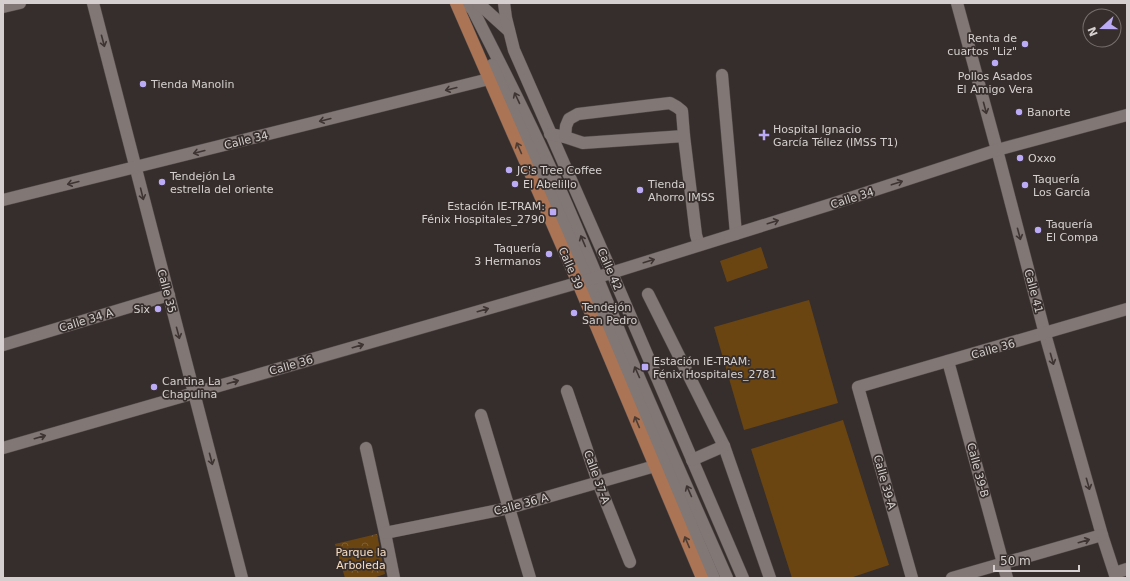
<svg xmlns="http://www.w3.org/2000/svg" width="1130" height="581" viewBox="0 0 1130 581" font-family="'DejaVu Sans',sans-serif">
	<defs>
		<pattern id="forest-crowns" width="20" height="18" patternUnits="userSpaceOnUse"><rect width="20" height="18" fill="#6a4512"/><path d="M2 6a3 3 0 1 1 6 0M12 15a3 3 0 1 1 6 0" fill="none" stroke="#7e5f33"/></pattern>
	</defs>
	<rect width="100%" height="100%" fill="#362e2c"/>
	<polygon fill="url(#forest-crowns)" points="377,534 385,574 373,578 345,578 335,544"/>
	<g fill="#6a4512">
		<polygon points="761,247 768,268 727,282 720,261"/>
		<polygon points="809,300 838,403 744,430 714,327"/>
		<polygon points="843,420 889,565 850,578 792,578 751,449"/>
	</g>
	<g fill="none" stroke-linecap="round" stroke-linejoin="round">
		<defs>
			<g id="minor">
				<polyline points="93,3 242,578"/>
				<path d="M467,3L473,10C501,65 529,119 554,176C581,235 604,295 629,354C661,429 694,503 727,578"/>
				<polyline points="478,3 509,31"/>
				<polyline points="504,3 506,18 514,50 612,273 743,578"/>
				<polyline points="957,3 997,150 1045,334 1102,535 1116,578"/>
				<polyline points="3,7 20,3"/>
				<polyline points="492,65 569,236 664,462 714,578"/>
				<polyline points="722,75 736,234"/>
				<polyline points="550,134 565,137 583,143 684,136 696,235 699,245"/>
				<polyline points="565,137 566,126 569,119 578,114 670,103 677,107 682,111 684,136"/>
				<polyline points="3,200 489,79"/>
				<polyline points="648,294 724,446 770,578"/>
				<polyline points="3,345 169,295"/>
				<polyline points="948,361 1007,578"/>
				<polyline points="567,391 598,482 630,562"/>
				<polyline points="481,415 530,578"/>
				<polyline points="3,448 598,277 838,202 997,150 1127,115"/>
				<polyline points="366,448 385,533 394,578"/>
				<polyline points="692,460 724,446"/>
				<polyline points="385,533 509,508 655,466"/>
				<polyline points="1115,573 1127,569"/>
				<polyline points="912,578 858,387 1127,309"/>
				<polyline points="952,578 1102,535"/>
			</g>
			<polyline id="major" points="456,3 578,283 702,578"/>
		</defs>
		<use href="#minor" stroke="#514a49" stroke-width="13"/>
		<use href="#major" stroke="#514a49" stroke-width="13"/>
		<use href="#minor" stroke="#817775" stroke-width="12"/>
		<use href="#major" stroke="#aa7455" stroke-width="12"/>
	</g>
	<defs><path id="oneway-shaft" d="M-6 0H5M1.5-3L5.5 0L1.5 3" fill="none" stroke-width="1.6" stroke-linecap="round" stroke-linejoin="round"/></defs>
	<g stroke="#3e3533">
		<use href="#oneway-shaft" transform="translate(103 41) rotate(75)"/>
		<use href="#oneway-shaft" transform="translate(451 89) rotate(166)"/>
		<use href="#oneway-shaft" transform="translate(517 98) rotate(-115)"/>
		<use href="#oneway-shaft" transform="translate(985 108) rotate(75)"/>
		<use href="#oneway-shaft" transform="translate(325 120) rotate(166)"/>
		<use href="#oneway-shaft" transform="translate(199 152) rotate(166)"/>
		<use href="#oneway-shaft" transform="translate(73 183) rotate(166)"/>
		<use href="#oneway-shaft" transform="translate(897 183) rotate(-18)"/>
		<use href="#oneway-shaft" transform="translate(142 194) rotate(76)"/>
		<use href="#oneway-shaft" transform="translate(773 222) rotate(-17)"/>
		<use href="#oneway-shaft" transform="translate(1019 234) rotate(75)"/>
		<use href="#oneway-shaft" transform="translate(583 241) rotate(-113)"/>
		<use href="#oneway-shaft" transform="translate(649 261) rotate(-17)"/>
		<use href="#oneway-shaft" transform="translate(483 310) rotate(-16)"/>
		<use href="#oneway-shaft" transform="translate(178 333) rotate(75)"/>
		<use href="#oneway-shaft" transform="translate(358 346) rotate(-16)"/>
		<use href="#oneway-shaft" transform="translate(1052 359) rotate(74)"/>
		<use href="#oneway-shaft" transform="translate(637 372) rotate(-114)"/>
		<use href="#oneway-shaft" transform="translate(233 382) rotate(-16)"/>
		<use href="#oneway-shaft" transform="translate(40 437) rotate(-16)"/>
		<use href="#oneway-shaft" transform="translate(211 459) rotate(75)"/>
		<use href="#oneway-shaft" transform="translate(1088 484) rotate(74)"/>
		<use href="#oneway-shaft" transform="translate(689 491) rotate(-114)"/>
		<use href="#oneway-shaft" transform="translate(1084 541) rotate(-16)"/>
	</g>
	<g stroke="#4d3c34">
		<use href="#oneway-shaft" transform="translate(519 148) rotate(-114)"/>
		<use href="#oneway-shaft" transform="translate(637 422) rotate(-113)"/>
		<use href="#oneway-shaft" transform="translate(687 542) rotate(-113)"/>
	</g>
	<g fill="#bbaaf6" stroke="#362e2c" stroke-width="1.5">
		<circle cx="1025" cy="44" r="4"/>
		<circle cx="995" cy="63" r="4"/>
		<circle cx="143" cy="84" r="4"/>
		<circle cx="1019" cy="112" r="4"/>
		<path d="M762 129h4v4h4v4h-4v4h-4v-4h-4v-4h4z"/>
		<circle cx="1020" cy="158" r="4"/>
		<circle cx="509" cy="170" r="4"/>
		<circle cx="162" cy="182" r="4"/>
		<circle cx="515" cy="184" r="4"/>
		<circle cx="1025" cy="185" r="4"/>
		<circle cx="640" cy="190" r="4"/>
		<rect x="549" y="208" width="8" height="8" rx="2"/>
		<circle cx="1038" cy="230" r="4"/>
		<circle cx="549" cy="254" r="4"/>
		<circle cx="158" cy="309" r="4"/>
		<circle cx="574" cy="313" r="4"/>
		<rect x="641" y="363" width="8" height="8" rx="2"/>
		<circle cx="154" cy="387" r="4"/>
	</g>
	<g text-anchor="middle" stroke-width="3.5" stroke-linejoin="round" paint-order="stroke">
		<g font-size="11" fill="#d5d0cf" stroke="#362e2c" text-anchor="start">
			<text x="1017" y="42" text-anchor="end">Renta de<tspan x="1017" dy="13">cuartos "Liz"</tspan></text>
			<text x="995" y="80" text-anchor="middle">Pollos Asados<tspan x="995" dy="13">El Amigo Vera</tspan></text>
			<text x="151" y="88">Tienda Manolin</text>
			<text x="1027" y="116">Banorte</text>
			<text x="773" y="133">Hospital Ignacio<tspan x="773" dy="13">García Téllez (IMSS T1)</tspan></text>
			<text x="1028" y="162">Oxxo</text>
			<text x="517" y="174">JC's Tree Coffee</text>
			<text x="170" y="180">Tendejón La<tspan x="170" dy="13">estrella del oriente</tspan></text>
			<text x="1033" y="183">Taquería<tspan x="1033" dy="13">Los García</tspan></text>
			<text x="523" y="188">El Abelillo</text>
			<text x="648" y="188">Tienda<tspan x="648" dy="13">Ahorro IMSS</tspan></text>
			<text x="545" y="210" text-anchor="end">Estación IE-TRAM:<tspan x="545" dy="13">Fénix Hospitales_2790</tspan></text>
			<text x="1046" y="228">Taquería<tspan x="1046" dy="13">El Compa</tspan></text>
			<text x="541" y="252" text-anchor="end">Taquería<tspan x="541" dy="13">3 Hermanos</tspan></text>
			<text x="582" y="311">Tendejón<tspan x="582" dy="13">San Pedro</tspan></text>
			<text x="150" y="313" text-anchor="end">Six</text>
			<text x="653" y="365">Estación IE-TRAM:<tspan x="653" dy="13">Fénix Hospitales_2781</tspan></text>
			<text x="162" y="385">Cantina La<tspan x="162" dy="13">Chapulina</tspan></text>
		</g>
		<g font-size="11" fill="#d5d0cf" stroke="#362e2c">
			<text transform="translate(246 140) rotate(-14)" y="4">Calle 34</text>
			<text transform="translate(852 198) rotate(-18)" y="4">Calle 34</text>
			<text transform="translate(571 268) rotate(66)" y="4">Calle 39</text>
			<text transform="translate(610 269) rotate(66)" y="4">Calle 42</text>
			<text transform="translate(167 291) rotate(75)" y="4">Calle 35</text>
			<text transform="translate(1034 291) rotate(75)" y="4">Calle 41</text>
			<text transform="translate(86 320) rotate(-17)" y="4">Calle 34 A</text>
			<text transform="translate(993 349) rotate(-16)" y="4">Calle 36</text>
			<text transform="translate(291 365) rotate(-16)" y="4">Calle 36</text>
			<text transform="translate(978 470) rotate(75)" y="4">Calle 39-B</text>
			<text transform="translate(597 477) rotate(70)" y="4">Calle 37-A</text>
			<text transform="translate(885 482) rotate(74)" y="4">Calle 39-A</text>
			<text transform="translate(521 504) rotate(-15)" y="4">Calle 36 A</text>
		</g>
		<g font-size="11" fill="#f6ddc2" stroke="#362e2c">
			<text x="361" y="556">Parque la<tspan x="361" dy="13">Arboleda</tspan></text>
		</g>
	</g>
	<rect width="1130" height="581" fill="none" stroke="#d5d0cf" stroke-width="8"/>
	<g transform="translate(1102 28) rotate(249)"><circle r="19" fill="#362e2c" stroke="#766f6d"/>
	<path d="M0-3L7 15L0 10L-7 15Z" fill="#bbaaf6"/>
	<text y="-6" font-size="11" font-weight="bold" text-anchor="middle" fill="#d5d0cf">N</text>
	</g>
	<path d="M994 565v6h85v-6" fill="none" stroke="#d5d0cf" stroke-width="2"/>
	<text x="1000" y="565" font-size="12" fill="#d5d0cf" stroke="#362e2c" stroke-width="3" paint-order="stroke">50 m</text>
</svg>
